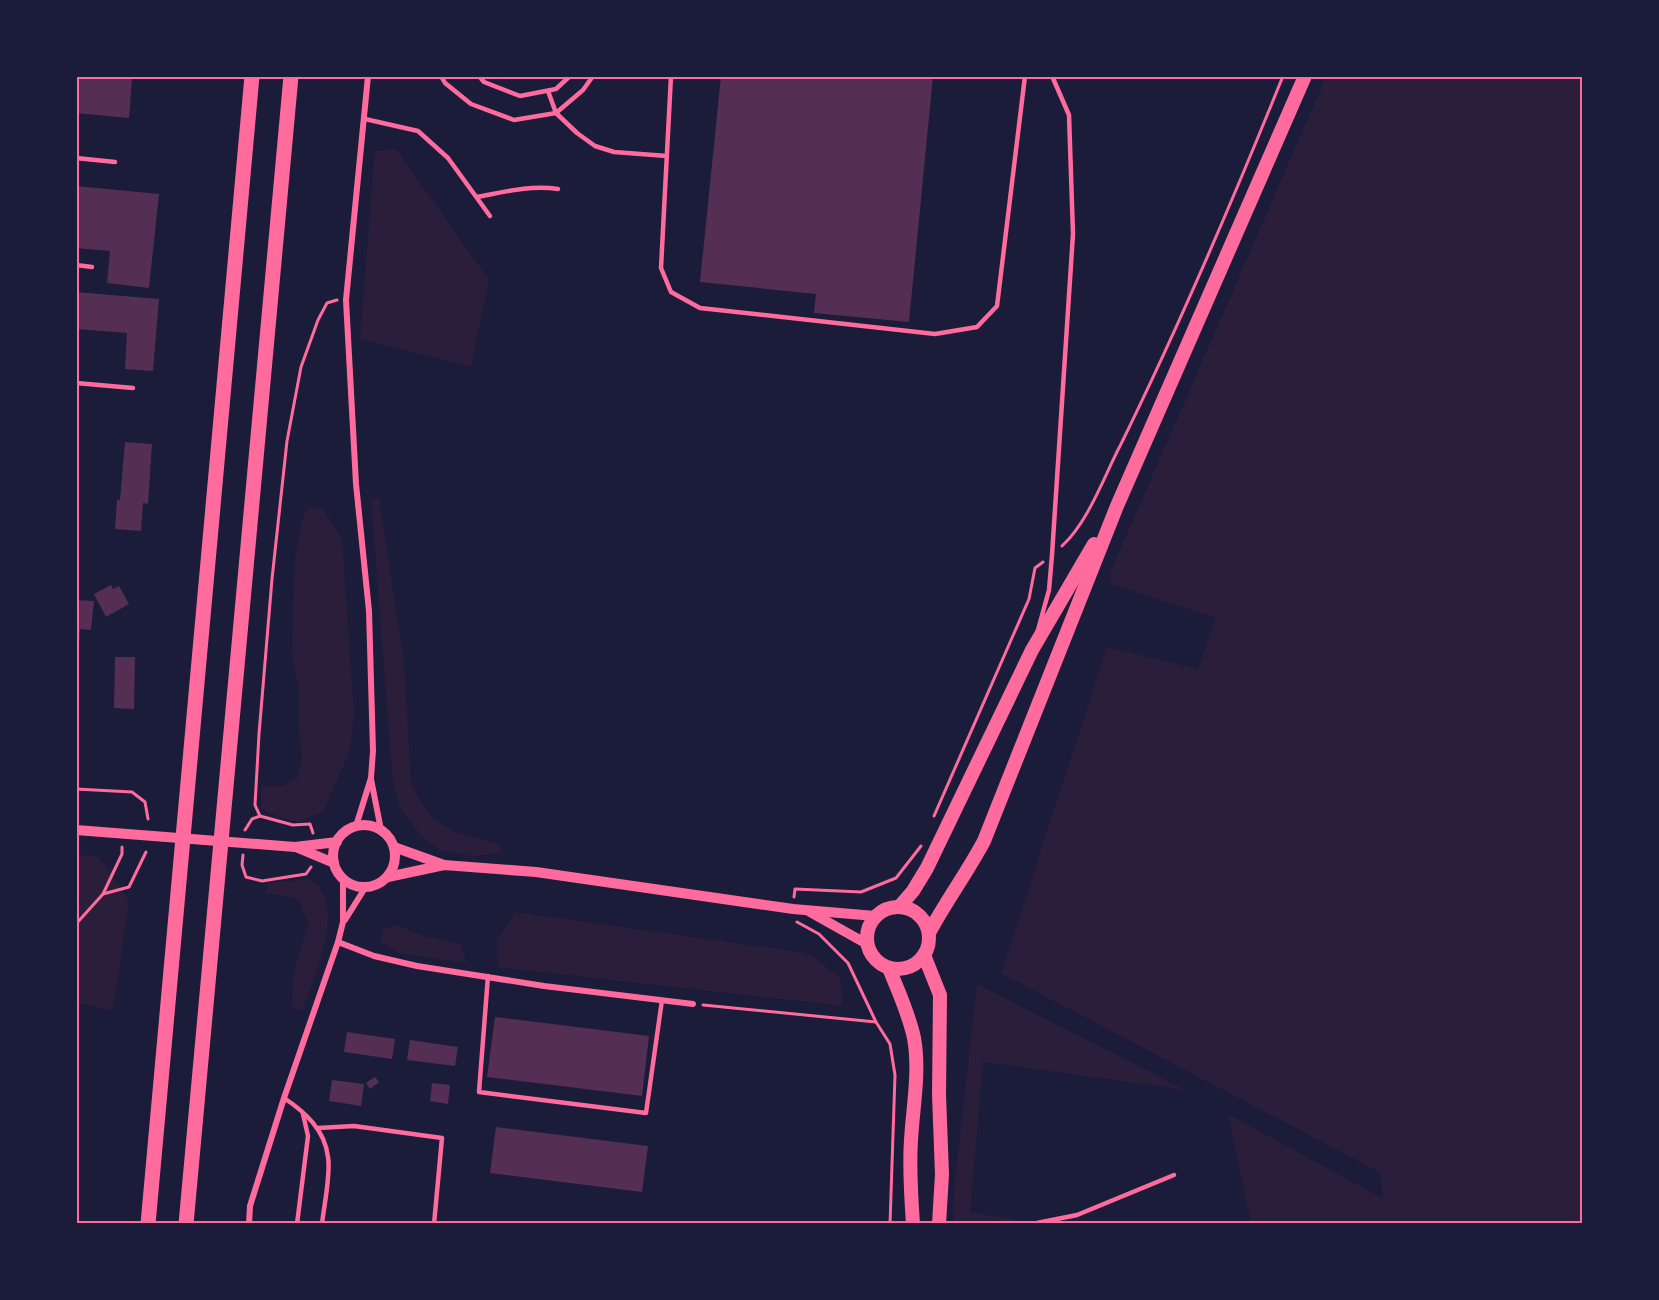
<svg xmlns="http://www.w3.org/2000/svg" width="1659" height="1300" viewBox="0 0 1659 1300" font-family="Montserrat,sans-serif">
	<rect width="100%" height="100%" fill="#1b1b3a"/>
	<g fill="#2a1e3b">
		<polygon points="1326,77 1582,77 1582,1223 1251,1223 1228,1114 1382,1198 1381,1173 1001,973 1107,647 1198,669 1216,618 1111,584 1110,573"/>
		<polygon points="396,149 489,280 471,367 360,339 375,151"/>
		<polygon points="379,498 404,662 411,784 432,819 455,832 499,844 501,853 471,856 441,850 420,835 400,808 393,784 371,499"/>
		<polygon points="317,507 324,510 342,540 354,713 350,750 323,812 299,822 279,817 261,809 261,786 282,786 297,778 302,758 299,731 299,690 292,657 295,558 301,523 308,508"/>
		<polygon points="76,854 99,857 129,900 113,1010 77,1003"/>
		<path d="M309,879C312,881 317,884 320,888C341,921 314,977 303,1010L292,1008L294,972L308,923L298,899L266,893L268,883Z"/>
		<polygon points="515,912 807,953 840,977 843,1006 498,967 497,940"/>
		<polygon points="397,925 424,936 460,944 467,963 399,953 380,941 384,929"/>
		<polygon points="977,984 1186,1090 983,1062 970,1212 1033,1223 953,1224 954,1190"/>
	</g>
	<g fill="#542f53">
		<polygon points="76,76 132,78 129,118 76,113"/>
		<polygon points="721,76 933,76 909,322 814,313 816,294 700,282"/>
		<polygon points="76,186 159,194 149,288 107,283 110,251 76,248"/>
		<polygon points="76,292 159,299 153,371 125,369 127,333 76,329"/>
		<polygon points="125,442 152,444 148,504 143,503 141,531 115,529 117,500 120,500"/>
		<polygon points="111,585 113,589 119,586 129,604 106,617 94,594"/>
		<polygon points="76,600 94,601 91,630 80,629 79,648 76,648"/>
		<polygon points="115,657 135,657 134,709 114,708"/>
		<polygon points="495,1017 649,1036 642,1096 487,1077"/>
		<polygon points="347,1032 395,1039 392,1059 344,1052"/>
		<polygon points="410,1040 458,1047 455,1066 407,1060"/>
		<polygon points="375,1077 379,1082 370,1089 366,1083"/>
		<polygon points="332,1080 364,1084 361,1106 329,1101"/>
		<polygon points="432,1083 450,1085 448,1104 430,1101"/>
		<polygon points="496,1127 648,1146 642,1192 490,1173"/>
	</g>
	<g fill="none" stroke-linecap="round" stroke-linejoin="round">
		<g stroke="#ff6b9d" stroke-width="3">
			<path d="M1062,546C1089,521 1104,476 1121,444C1180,324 1233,200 1283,76"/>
			<polyline points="76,789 132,792 145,802 148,819"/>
			<polyline points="260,816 293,825 310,824 313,833"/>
			<polyline points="934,816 1029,599 1035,568 1043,562"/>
			<polyline points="245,830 252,819 260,816 255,805 259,734 272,579 287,441 301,367 318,320 327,303 337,300"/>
			<polyline points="243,855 242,865 246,877 262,881 306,874 311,867"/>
			<polyline points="103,894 129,887 146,852"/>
			<polyline points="794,897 795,889 861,892 896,878 921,846"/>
			<polyline points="797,922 819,934 848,963 876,1022 890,1044 895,1075 890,1224"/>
			<polyline points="76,924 103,894 122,854 122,847"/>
			<polyline points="703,1005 876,1022"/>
		</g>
		<g stroke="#ff6b9d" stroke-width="4.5">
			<polyline points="441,76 445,83 471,104 514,120 556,113 583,90 593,76"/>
			<polyline points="479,76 484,82 520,96 556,89 570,76"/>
			<polyline points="671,76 661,268 671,292 700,308 935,334 977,327 997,306 1025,76"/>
			<polyline points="548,91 556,113 577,133 595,146 614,152 667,156"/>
			<polyline points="365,119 418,131 448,158 490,216"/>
			<polyline points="76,158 115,162"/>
			<path d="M477,197C504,192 530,185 558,189"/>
			<polyline points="76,265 92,267"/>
			<polyline points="76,383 133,388"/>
			<polyline points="1038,630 1049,590 1052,555 1073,234 1069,115 1052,76"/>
			<polyline points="488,976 479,1092 646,1113 662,1000"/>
			<path d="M284,1098C305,1112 325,1130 328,1157C331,1174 324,1205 322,1224"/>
			<polyline points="318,1128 354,1126 442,1138 434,1224"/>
			<polyline points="297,1224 308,1136 303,1114"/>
			<polyline points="1032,1224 1077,1215 1174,1175"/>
		</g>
		<g stroke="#ff6b9d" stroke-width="6">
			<polyline points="371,779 381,830"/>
			<polyline points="356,826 371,778 373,751 369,611 356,484 346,300 368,76"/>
			<polyline points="345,920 365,888"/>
			<polyline points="338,942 374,956 417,966 544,986 693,1004"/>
			<polyline points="249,1224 250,1206 284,1098 338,942 343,922 343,880"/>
		</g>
		<g stroke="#ff6b9d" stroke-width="10">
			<circle cx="364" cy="856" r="31"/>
			<polyline points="76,830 295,847 337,842"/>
			<polyline points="394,847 444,865"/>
			<polyline points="298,848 334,863"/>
			<polyline points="388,877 444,865 536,872 793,909 875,916"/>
			<polyline points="810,912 867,944"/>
		</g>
		<g stroke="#ff6b9d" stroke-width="14">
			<polyline points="900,906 913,891 927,868 1032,650 1094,544"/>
			<circle cx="898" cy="938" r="31"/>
			<path d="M929,933C946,901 967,873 984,841L1117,506L1305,76"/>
			<polyline points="924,955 940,995 939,1095 942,1174 939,1224"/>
			<path d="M889,968C898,991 909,1014 914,1038C920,1072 913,1106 911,1140C909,1168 911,1196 913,1224"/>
		</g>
		<g stroke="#ff6b9d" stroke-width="15">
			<polyline points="148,1224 252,76"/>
			<polyline points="186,1224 291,76"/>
		</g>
	</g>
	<rect width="1659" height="1300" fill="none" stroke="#1b1b3a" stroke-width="156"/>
	<rect x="78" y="78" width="1503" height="1144" fill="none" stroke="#ff6b9d" stroke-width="2"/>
</svg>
